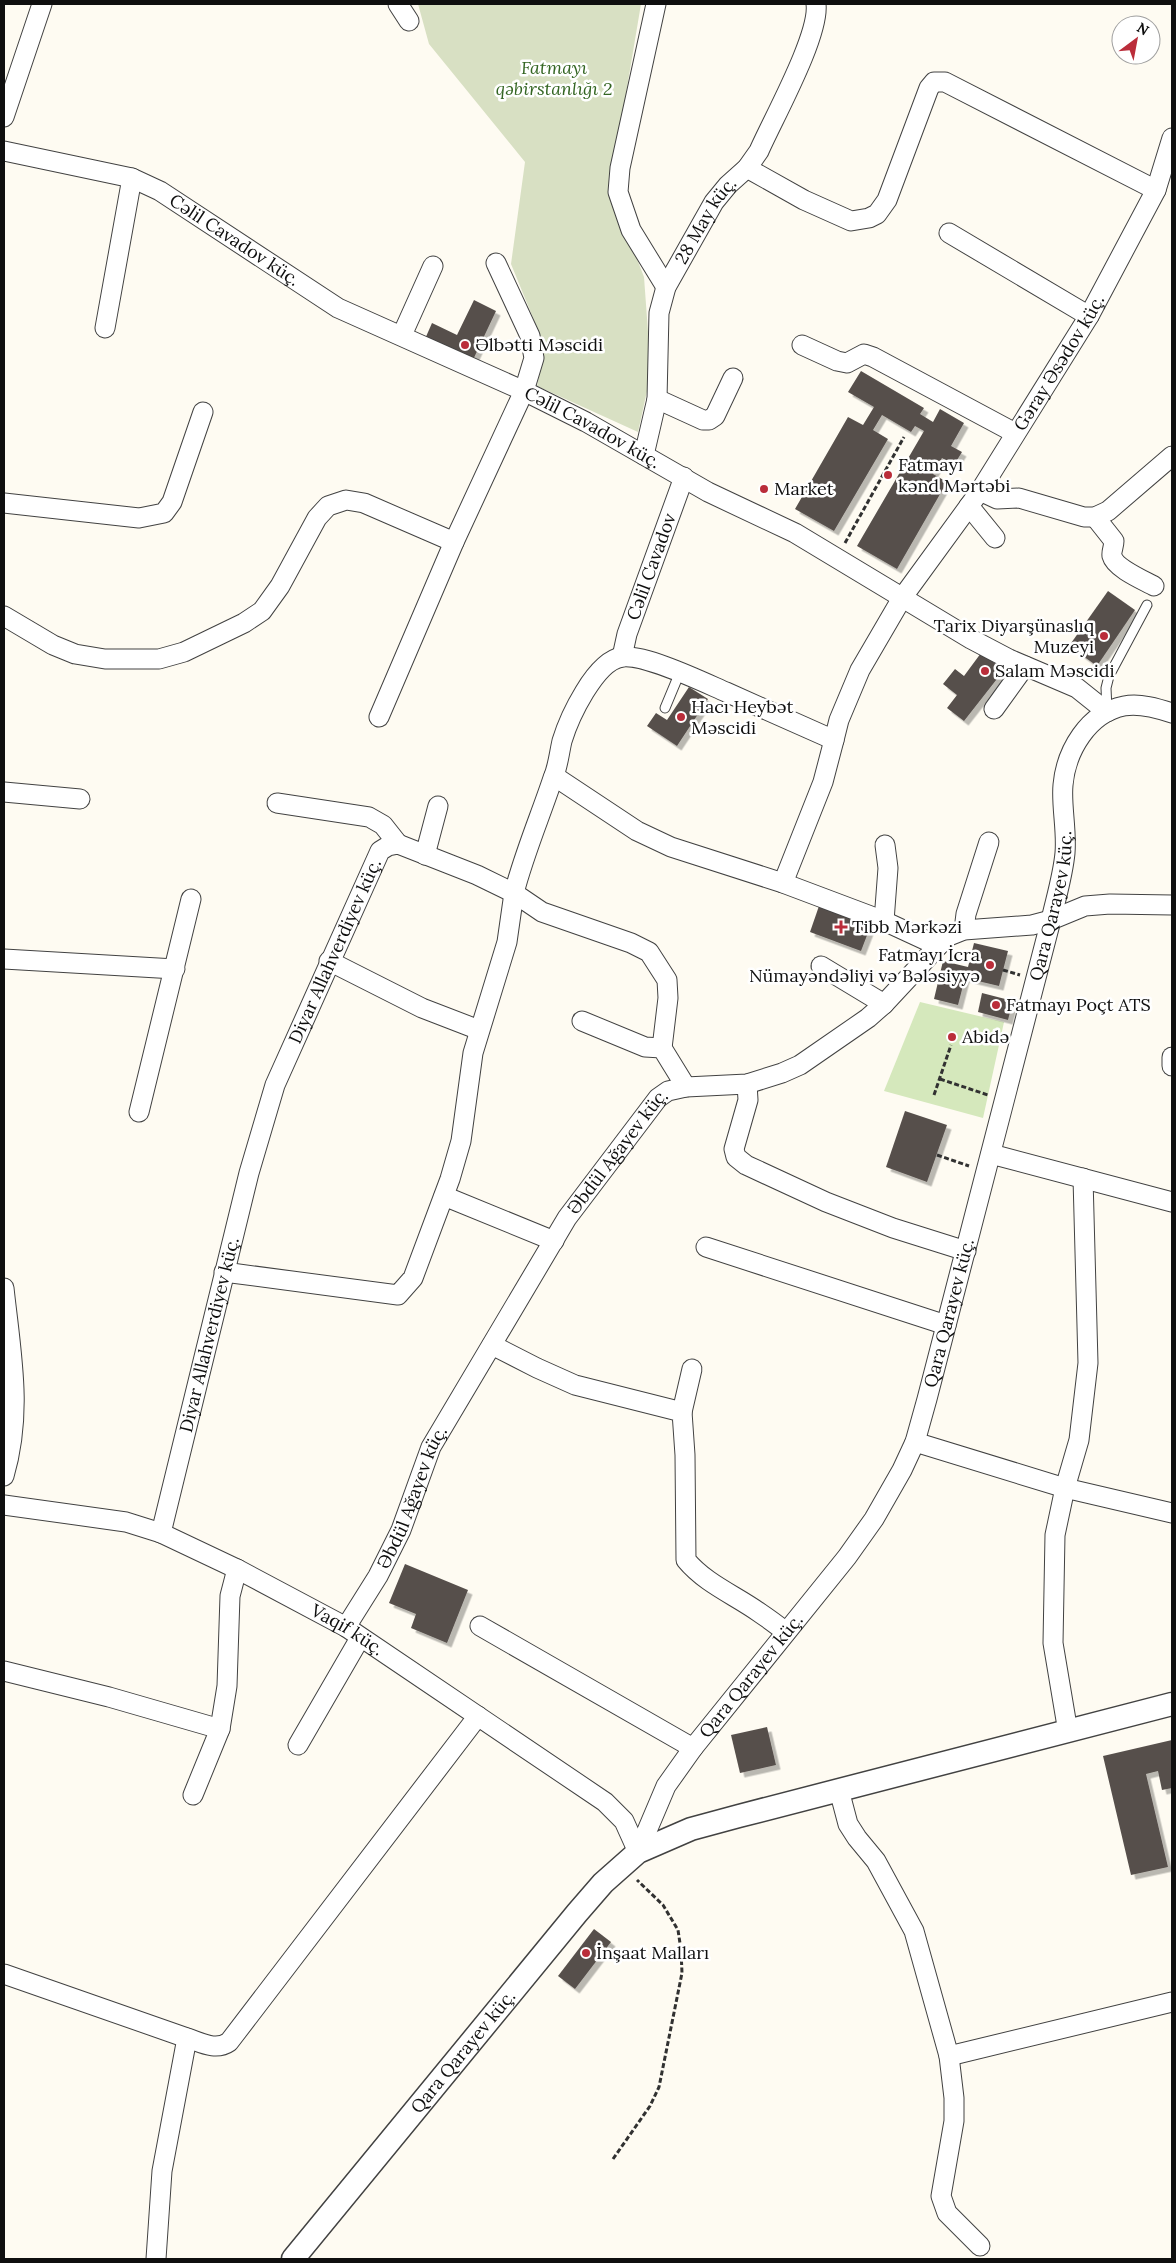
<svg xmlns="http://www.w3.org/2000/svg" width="1176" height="2263" viewBox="0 0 1176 2263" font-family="Lora,serif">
	<defs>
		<filter id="shadow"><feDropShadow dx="4.5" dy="4.5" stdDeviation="0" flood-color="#0004"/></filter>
	</defs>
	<rect width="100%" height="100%" fill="#fefbf2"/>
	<polygon fill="#d5e8bc" points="920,1002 1004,1022 983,1118 884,1091"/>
	<polygon fill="#d8e0c3" points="418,4 641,4 610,189 644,277 651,373 638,432 537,386 545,347 511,264 525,162 429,44"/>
	<g fill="#57504c" filter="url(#shadow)">
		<polygon points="474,300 496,311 472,362 425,339 432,323 457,335"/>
		<polygon points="861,371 924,408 920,414 933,422 940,409 964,423 951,446 962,452 954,465 942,458 933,474 947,482 897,569 857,546 924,431 915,426 911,432 882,415 873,430 888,439 834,531 795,509 848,417 863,425 874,407 848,392"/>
		<polygon points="1108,591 1135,610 1097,666 1069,646"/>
		<polygon points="981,653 1004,670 964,721 947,708 957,695 943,684 955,669 964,676"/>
		<polygon points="689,687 708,699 677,746 647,726 656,713 667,720"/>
		<polygon points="819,906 871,925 861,951 810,932"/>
		<polygon points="974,943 1008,951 999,986 965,978 958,1005 934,999 943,961 968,967"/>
		<polygon points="982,993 1013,1001 1008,1020 978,1012"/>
		<polygon points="905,1111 947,1125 927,1182 886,1167"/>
		<polygon points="405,1564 468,1590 447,1643 411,1628 416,1614 389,1603"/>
		<polygon points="767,1727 776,1765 740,1773 731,1735"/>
		<polygon points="1172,1740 1172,1788 1162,1790 1158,1771 1146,1774 1168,1867 1131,1875 1103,1756"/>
		<polygon points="594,1929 611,1942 575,1989 558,1976"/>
	</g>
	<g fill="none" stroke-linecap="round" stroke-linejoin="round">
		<defs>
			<g id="service">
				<polyline points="665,708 680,672"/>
				<polyline points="1107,710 1106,688 1109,676 1147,605"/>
			</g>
			<g id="minor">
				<polyline points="398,4 409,21"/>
				<polyline points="656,4 620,168 618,192 631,230 666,287"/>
				<polyline points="4,117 42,4"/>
				<path id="s1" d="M4,151L132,178L160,191L338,308L524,391L586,422L708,492L795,533L971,639L1009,659L1077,688L1107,712"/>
				<polyline points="747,168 804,200 851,221 869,218 877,214 887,200 929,88 934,82 945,82 1156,190"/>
				<polyline points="949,233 1089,316"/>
				<polyline points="105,328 132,178"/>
				<polyline points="402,335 433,266"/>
				<polyline points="802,345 837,361 847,363 864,354 873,357 1015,433"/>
				<polyline points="657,399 703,420 709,420 715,416 733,378"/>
				<path id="s2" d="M644,455L657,399L659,313L666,287L714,202L728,185L747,168L759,151C773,119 820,35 816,4"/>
				<polyline points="980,491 997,499 1019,498 1084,517 1095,517 1108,511 1172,456"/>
				<polyline points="4,503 139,518 164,513 172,502 203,412"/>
				<polyline points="969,506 995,538"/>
				<path d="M1095,517L1114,541C1114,546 1111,552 1112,556C1115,568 1143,580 1154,586"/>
				<polyline points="4,616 53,645 75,654 105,659 159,659 184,652 244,623 262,611 280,586 317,518 328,506 346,500 364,503 454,542"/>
				<path id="s3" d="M622,657L627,634L684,477"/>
				<polyline points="994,709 1025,666"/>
				<polyline points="379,717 454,542 524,391 534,358 530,336 496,263"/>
				<polyline points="554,776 637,831 671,847 783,883 884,921 938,946"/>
				<polyline points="4,792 80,799"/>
				<polyline points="277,803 369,817 383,825 398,844"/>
				<polyline points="425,855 438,806"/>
				<polyline points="783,883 823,782 834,740"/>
				<polyline points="884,921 888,868 885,845"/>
				<polyline points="964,930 966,914 989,842"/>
				<polyline points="4,959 175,969"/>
				<polyline points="329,961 422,1008 479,1030"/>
				<polyline points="821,966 884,1004"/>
				<polyline points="582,1021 645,1047 662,1048 686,1087"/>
				<polyline points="1172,1057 1172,1066"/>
				<polyline points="747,1084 748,1100 734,1149 736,1157 746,1165 826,1202 893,1228 966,1251"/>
				<polyline points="139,1112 191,899"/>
				<polyline points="991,1154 1172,1202"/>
				<polyline points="444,1196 554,1241"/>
				<polyline points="706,1247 946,1325"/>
				<polyline points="224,1272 398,1295 413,1278 450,1179 461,1141 473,1053 507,942 514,893 542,912 631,943 649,952 667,980 668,998 662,1048"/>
				<path d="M4,1288C11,1353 23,1412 4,1476"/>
				<path d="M492,1345L537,1368L575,1385L682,1412L685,1455L686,1560C706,1584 735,1595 760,1613C769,1619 777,1625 786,1632"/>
				<polyline points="682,1412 692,1369"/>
				<polyline points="915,1442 1065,1488 1172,1513"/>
				<path id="s4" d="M4,1505L126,1522L161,1533L237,1569L346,1627L605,1802L624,1821L638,1852"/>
				<path id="s5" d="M161,1533L249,1173L275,1085L380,851L388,846L398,844L477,875L514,893C524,854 540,817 553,778C558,767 559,754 562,741C569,718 595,661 622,657C645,654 703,682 726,692C762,708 798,724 834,740L839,720L860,670L902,598L980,491L1089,316L1156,190L1172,138"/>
				<polyline points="480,1626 693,1748"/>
				<path id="s6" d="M346,1627L378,1576L401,1530L431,1447L567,1218L658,1098L668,1091L686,1087L747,1084L782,1073L800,1065L868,1018L884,1004L938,946L949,936L964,930L1032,925L1051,920L1085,906L1110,904L1172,905"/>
				<polyline points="4,1671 109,1697 220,1729"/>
				<polyline points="1068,1732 1053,1643 1055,1535 1065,1488 1079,1440 1088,1363 1083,1178"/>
				<polyline points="298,1745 360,1638"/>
				<polyline points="839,1790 848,1824 857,1838 876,1861 914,1931 949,2056 954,2098 954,2121 941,2196 947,2213 980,2246"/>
				<polyline points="193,1795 220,1729 227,1686 230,1596 237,1569"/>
				<path id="s7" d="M638,1852L666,1786L693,1748L847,1557L874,1519L902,1470L915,1442L927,1399L1051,920C1056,898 1063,875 1065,853C1067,830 1061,805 1063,785C1066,751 1088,713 1124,706C1140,703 1157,708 1172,713"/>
				<path d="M4,1974L187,2038C202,2043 216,2051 229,2042L478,1716"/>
				<polyline points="949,2056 1172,2002"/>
				<polyline points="156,2259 162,2171 187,2038"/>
			</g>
			<g id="tertiary">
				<path id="s8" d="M293,2259L577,1913L603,1883L638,1852L691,1829L739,1816L1172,1704"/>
			</g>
		</defs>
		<use href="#service" stroke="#424242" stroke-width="11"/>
		<use href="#minor" stroke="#424242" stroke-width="21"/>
		<use href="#tertiary" stroke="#424242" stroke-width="25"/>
		<g stroke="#313131" stroke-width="3" stroke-dasharray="5 2.5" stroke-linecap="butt">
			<polyline points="845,543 904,437"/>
			<polyline points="1003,970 1020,975"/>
			<polyline points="940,1079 988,1095"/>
			<polyline points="934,1095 951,1045"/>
			<polyline points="937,1155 969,1166"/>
			<polyline points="613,2159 650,2106 659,2087 682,1973 681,1950 678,1930 663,1905 637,1880"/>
		</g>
		<use href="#service" stroke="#fff" stroke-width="9"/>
		<use href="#minor" stroke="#fff" stroke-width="19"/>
		<use href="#tertiary" stroke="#fff" stroke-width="22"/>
	</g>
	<g fill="#ba2d3a" stroke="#fff" stroke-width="2">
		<circle cx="465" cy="345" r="5"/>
		<circle cx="888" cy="475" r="5"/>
		<circle cx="764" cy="489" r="5"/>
		<circle cx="1104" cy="636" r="5"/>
		<circle cx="985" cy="671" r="5"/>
		<circle cx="681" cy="717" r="5"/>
		<path d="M838.5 919.5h5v5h5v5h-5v5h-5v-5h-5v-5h5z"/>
		<circle cx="990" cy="965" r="5"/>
		<circle cx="996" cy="1005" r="5"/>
		<circle cx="952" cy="1037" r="5"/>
		<circle cx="586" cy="1953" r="5"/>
	</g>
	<g text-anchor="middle" stroke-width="5" stroke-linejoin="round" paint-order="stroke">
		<g font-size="18" font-style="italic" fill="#336522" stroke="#fff">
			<text x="554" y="74">Fatmayı<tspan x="554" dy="21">qəbirstanlığı 2</tspan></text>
		</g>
		<g font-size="18" fill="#0f0f0f" stroke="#fff">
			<text dy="6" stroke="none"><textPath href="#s2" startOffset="248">28 May küç.</textPath></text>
			<text dy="6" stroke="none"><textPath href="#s1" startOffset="251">Cəlil Cavadov küç.</textPath></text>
			<text dy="6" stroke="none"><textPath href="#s5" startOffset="1801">Gəray Əsədov küç.</textPath></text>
			<text dy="6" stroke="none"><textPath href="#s1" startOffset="656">Cəlil Cavadov küç.</textPath></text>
			<text dy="6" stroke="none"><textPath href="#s3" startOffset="95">Cəlil Cavadov</textPath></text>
			<text dy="6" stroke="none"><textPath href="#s7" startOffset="1051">Qara Qarayev küç.</textPath></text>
			<text dy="6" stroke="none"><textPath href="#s5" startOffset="609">Diyar Allahverdiyev küç.</textPath></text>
			<text dy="6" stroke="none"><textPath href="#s6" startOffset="550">Əbdül Ağayev küç.</textPath></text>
			<text dy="6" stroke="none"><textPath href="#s7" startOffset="631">Qara Qarayev küç.</textPath></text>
			<text dy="6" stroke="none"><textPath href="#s5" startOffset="204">Diyar Allahverdiyev küç.</textPath></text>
			<text dy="6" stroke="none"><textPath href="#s6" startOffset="146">Əbdül Ağayev küç.</textPath></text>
			<text dy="6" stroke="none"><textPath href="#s4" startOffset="370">Vaqif küç.</textPath></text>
			<text dy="6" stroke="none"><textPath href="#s7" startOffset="211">Qara Qarayev küç.</textPath></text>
			<text dy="6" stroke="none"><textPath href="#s8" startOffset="268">Qara Qarayev küç.</textPath></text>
		</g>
		<g font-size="18" fill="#0f0f0f" stroke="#fff" text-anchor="start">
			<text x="475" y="351">Əlbətti Məscidi</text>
			<text x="898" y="471">Fatmayı<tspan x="898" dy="21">kənd Mərtəbi</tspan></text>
			<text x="774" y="495">Market</text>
			<text x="1094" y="632" text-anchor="end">Tarix Diyarşünaslıq<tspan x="1094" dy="21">Muzeyi</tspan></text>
			<text x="995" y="677">Salam Məscidi</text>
			<text x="691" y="713">Hacı Heybət<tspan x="691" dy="21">Məscidi</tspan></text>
			<text x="852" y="933">Tibb Mərkəzi</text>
			<text x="980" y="961" text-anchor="end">Fatmayı İcra<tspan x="980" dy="21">Nümayəndəliyi və Bələsiyyə</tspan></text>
			<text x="1006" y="1011">Fatmayı Poçt ATS</text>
			<text x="962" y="1043">Abidə</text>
			<text x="596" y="1959">İnşaat Malları</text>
		</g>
	</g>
	<rect width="1176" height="2263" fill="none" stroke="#0f0f0f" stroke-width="10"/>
	<g transform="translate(1136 40) rotate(32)"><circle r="24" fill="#ffffff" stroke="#9f9f9f"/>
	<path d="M0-4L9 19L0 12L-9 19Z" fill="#ba2d3a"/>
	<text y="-8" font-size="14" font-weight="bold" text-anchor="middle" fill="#0f0f0f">N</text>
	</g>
</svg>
